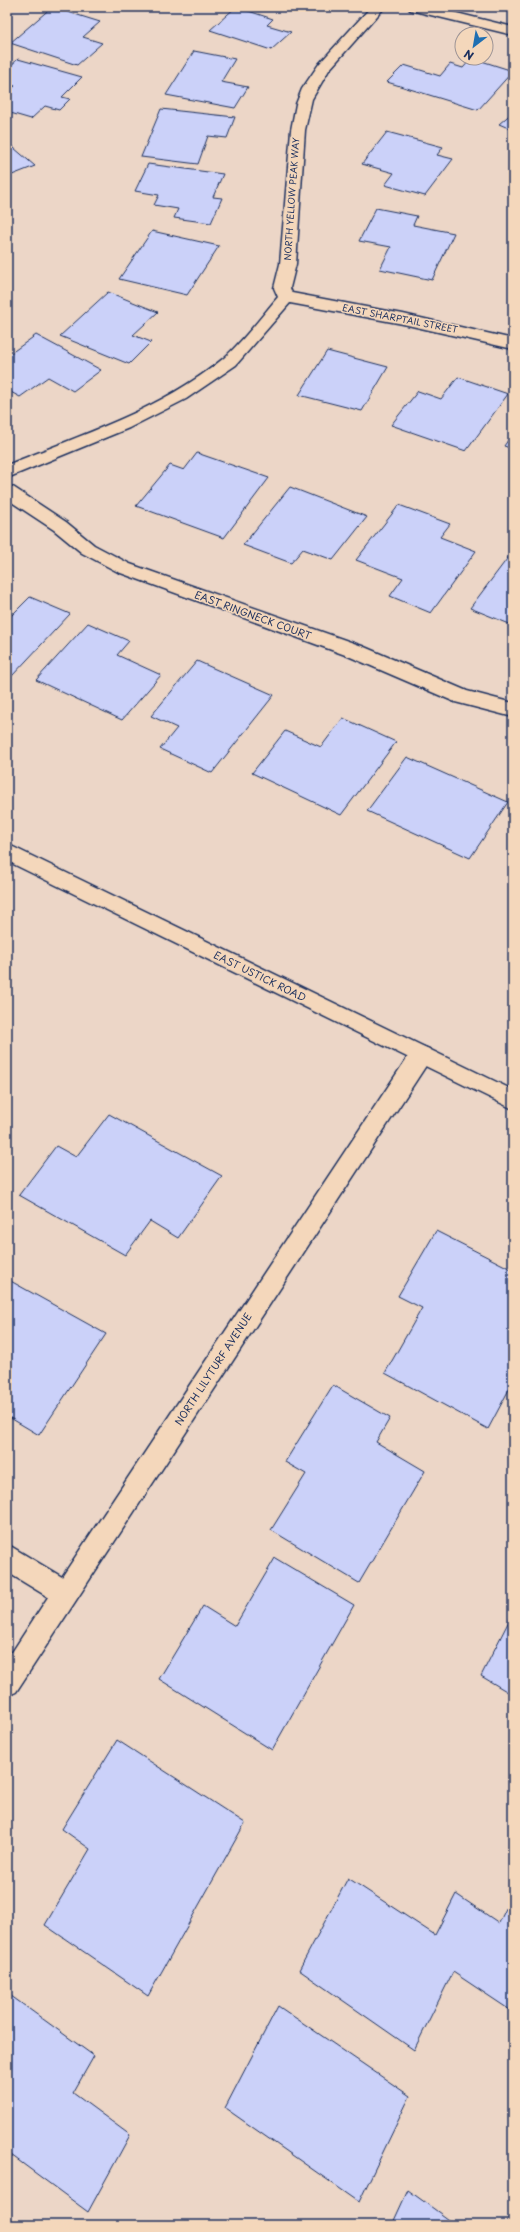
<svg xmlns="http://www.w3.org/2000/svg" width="520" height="2232" viewBox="0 0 520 2232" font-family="'Playpen Sans',sans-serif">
	<rect width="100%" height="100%" fill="#ecd6c7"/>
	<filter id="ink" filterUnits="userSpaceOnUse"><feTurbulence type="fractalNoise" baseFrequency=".025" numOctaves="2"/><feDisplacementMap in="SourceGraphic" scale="8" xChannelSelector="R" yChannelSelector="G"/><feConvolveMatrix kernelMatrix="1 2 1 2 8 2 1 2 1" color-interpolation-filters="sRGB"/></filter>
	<g filter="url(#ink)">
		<g fill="#cbd1f9" stroke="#1b2f5e">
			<polygon points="52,7 100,22 83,37 102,43 77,65 10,43"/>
			<polygon points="236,7 273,19 267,25 291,32 271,50 210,30"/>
			<polygon points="194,51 235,59 221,82 248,87 235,108 166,95"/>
			<polygon points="472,58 513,71 478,110 387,82 404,65 440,76 450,64 463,68"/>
			<polygon points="18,59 82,77 62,97 70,99 59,110 45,106 31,119 7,112 7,93 15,86 7,83 7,69"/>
			<polygon points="161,109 235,117 227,138 208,136 198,164 141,157"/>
			<polygon points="513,112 513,130 499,124"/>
			<polygon points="387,132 443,147 437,155 453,159 425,196 385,185 394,173 362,164"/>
			<polygon points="7,142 35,166 7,177"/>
			<polygon points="148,164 223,174 213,197 222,198 211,223 174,218 178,209 154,205 159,195 135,191"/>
			<polygon points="376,208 417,216 413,225 454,233 432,280 380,269 391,247 359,241"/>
			<polygon points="152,231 219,246 187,295 119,279"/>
			<polygon points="108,292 158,312 133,335 151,342 129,364 60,336"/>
			<polygon points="36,335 101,370 73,391 48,377 20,397 7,390 7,356"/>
			<polygon points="327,351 388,367 362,411 299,395"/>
			<polygon points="458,377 508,394 466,451 391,425 418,391 441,399"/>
			<polygon points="513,433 513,449 504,446"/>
			<polygon points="197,453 269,478 224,538 136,506 170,465 184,470"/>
			<polygon points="290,487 367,517 333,560 303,549 291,563 243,545"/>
			<polygon points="399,505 450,524 440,537 476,551 431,613 390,596 403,578 356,560"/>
			<polygon points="513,551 513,623 512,625 470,608"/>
			<polygon points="30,597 70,614 12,676 7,673 7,616 10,617"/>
			<polygon points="88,623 129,641 117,655 161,675 122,720 36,680"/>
			<polygon points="197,661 274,695 212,773 160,749 177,728 151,716"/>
			<polygon points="343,718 396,742 341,815 252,773 285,731 321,747"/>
			<polygon points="407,757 508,802 470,858 367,811"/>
			<polygon points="109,1114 222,1176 178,1238 150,1221 125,1255 19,1195 56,1146 76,1157"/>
			<polygon points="436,1231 513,1270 513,1382 488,1429 385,1373 422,1308 398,1296"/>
			<polygon points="7,1279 106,1334 39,1435 7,1416"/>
			<polygon points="333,1385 390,1418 376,1442 425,1471 359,1583 271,1530 306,1474 285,1462"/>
			<polygon points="275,1558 354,1605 272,1750 159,1679 203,1606 235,1626"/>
			<polygon points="513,1613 513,1695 481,1676"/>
			<polygon points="117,1740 245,1823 148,1996 45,1925 90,1849 62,1829"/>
			<polygon points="348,1878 435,1935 456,1894 499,1923 513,1894 513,2012 453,1972 414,2050 299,1970"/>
			<polygon points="7,1993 94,2056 73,2093 130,2135 88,2212 7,2152"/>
			<polygon points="278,2006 410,2096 359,2202 225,2108"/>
			<polygon points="408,2190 456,2225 392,2225"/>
		</g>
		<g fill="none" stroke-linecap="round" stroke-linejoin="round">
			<defs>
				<g id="street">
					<path d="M371,7H385L329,70L312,99L305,130L296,264L290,288L292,293L403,314L513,339V349L403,324L290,303L236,365L186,399L129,428L7,478V465C81,435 161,410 224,358C244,340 261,317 278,297L274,288L280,264L291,130L296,104L302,89L319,64Z"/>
					<polygon points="408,7 432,7 513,27 513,35 410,10"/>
					<polygon points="7,485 13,487 66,522 94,545 130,564 362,646 467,691 513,703 513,717 455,702 348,656 118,572 82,553 54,530 7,499"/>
					<polygon points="421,1046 429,1049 432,1055 429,1061 16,1692 7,1696 7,1660 48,1597 7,1572 7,1544 62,1577 413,1049"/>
				</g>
				<polygon id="secondary" points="7,844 513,1090 513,1109 7,861"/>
			</defs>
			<use href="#street" stroke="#1b2f5e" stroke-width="3"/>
			<use href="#secondary" stroke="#1b2f5e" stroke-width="3"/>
			<use href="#street" fill="#f4d7bb" fill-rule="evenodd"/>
			<use href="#secondary" fill="#f4d7bb" fill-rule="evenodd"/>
		</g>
	</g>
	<g text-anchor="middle" stroke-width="3" stroke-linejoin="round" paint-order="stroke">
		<g font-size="9" fill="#1b2f5e" stroke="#f4d7bb">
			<text transform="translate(292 199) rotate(-86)" y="3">NORTH YELLOW PEAK WAY</text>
			<text transform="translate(400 319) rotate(11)" y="3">EAST SHARPTAIL STREET</text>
		</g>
		<g font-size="10" fill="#1b2f5e" stroke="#f4d7bb">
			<text transform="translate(253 615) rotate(20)" y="4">EAST RINGNECK COURT</text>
			<text transform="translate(260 976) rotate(26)" y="4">EAST USTICK ROAD</text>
			<text transform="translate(213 1369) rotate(-57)" y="4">NORTH LILYTURF AVENUE</text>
		</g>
	</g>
	<rect width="520" height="2232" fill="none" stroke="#f4d7bb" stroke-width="24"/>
	<rect x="12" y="12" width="496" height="2208" fill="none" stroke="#1b2f5e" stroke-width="1.5" filter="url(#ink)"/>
	<g transform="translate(474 46) rotate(211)"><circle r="19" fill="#f4d7bb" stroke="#9d9496"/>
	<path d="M0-3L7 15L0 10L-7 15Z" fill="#1f6fb2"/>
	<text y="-6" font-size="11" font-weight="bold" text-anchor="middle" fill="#1b2f5e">N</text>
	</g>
</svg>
